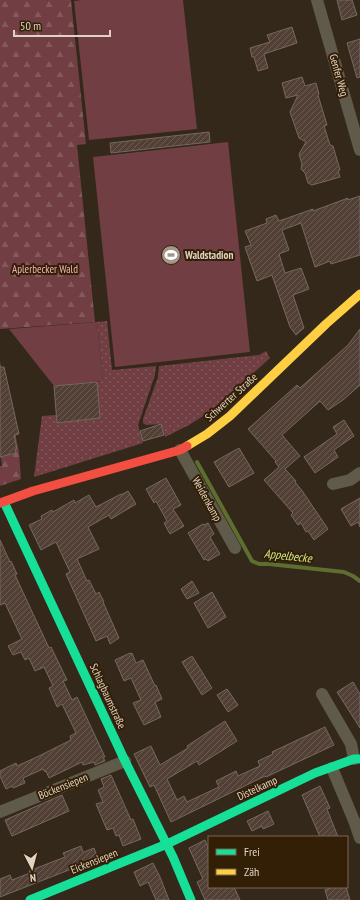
<svg xmlns="http://www.w3.org/2000/svg" width="360" height="900" viewBox="0 0 360 900" font-family="'PT Sans Narrow',sans-serif">
	<defs>
		<pattern id="green-dots" width="8" height="8" patternUnits="userSpaceOnUse"><rect width="8" height="8" fill="#703e43"/><path d="M2 2h.1M6 6h.1" fill="none" stroke="#84595c" stroke-width="1.8" stroke-linecap="round"/></pattern>
		<pattern id="forest-firs" width="22" height="20" patternUnits="userSpaceOnUse"><rect width="22" height="20" fill="#703e43"/><path d="M5 1l3.5 6h-7zM16 11l3.5 6h-7z" fill="#84595c"/></pattern>
		<pattern id="building-hatch" width="6" height="6" patternUnits="userSpaceOnUse"><rect width="6" height="6" fill="#524036"/><path d="M-1 1l2-2M0 6l6-6M5 7l2-2" fill="none" stroke="#6b5b51"/></pattern>
	</defs>
	<rect width="100%" height="100%" fill="#34281a"/>
	<g fill="url(#green-dots)">
		<polygon points="107,321 112,370 156,366 155,375 138,425 143,443 34,477 42,416 56,415 57,423 100,418 97,382 103,381 97,322"/>
		<polygon points="266,351 270,358 248,378 211,411 189,425 165,437 161,424 146,425 143,423 143,419 158,377 159,366 259,355"/>
	</g>
	<g fill="url(#forest-firs)">
		<polygon points="0,0 71,0 86,144 77,145 95,322 0,329"/>
		<polygon points="0,361 19,452 21,479 0,486 0,466 2,466 1,458 0,458"/>
	</g>
	<g fill="#703e43">
		<polygon points="82,0 183,0 197,129 89,140 74,1"/>
		<polygon points="228,142 250,352 115,367 93,157"/>
		<polygon points="97,322 103,381 54,386 9,329"/>
	</g>
	<g fill="none" stroke-linecap="round" stroke-linejoin="round">
		<polyline stroke="#5d6e31" stroke-width="4" points="197,462 252,561 259,564 269,564 344,572 353,576 360,581"/>
	</g>
	<g fill="url(#building-hatch)" stroke="#756960">
		<polygon points="337,0 352,0 357,15 342,20"/>
		<polygon points="292,27 297,43 264,54 268,68 258,71 254,57 252,57 250,48 270,42 267,35"/>
		<polygon points="360,39 360,77 357,78 347,43"/>
		<polygon points="302,77 305,86 316,83 319,94 318,95 327,125 324,126 330,145 333,146 340,170 338,171 340,177 312,185 308,183 305,173 301,169 302,164 299,154 306,142 299,138 290,112 298,95 286,98 282,83"/>
		<polygon points="209,132 210,142 111,153 110,143"/>
		<polygon points="360,196 360,255 331,264 330,261 315,267 301,223 282,230 289,250 279,254 285,273 301,268 309,289 293,295 304,328 296,335 290,327 272,275 257,281 245,247 251,245 245,231 267,223 266,219 276,215 279,221 313,209 313,211 348,198 348,200"/>
		<polygon points="360,329 360,385 343,400 328,410 320,401 282,435 300,456 285,469 296,481 295,482 303,492 328,529 314,540 308,531 306,532 301,523 298,525 291,515 293,513 264,480 279,467 275,462 276,461 248,429 297,385 300,388 348,345"/>
		<polygon points="0,367 4,367 19,434 14,435 17,449 15,449 16,453 0,457"/>
		<polygon points="97,382 100,418 57,423 54,386"/>
		<polygon points="344,420 354,436 334,450 338,457 315,473 304,457 337,434 333,427"/>
		<polygon points="161,424 164,435 143,441 140,431"/>
		<polygon points="239,448 254,473 229,487 214,462"/>
		<polygon points="166,478 181,505 173,509 184,526 170,534 164,523 167,521 156,501 154,503 146,489"/>
		<polygon points="128,491 136,504 111,519 109,515 88,527 99,549 77,559 87,581 89,580 96,594 99,592 104,602 103,602 119,638 110,644 107,636 96,641 66,574 70,572 56,542 41,550 29,525 42,519 41,516 52,510 53,512 74,500 75,503 89,495 96,507 121,494 121,495"/>
		<polygon points="360,498 360,527 358,522 351,526 341,509"/>
		<polygon points="208,523 214,534 210,537 220,554 208,561 206,559 204,560 188,533 203,524 204,525"/>
		<polygon points="0,540 10,562 11,561 17,574 15,575 49,648 51,647 67,680 63,681 72,700 77,697 105,757 103,757 105,761 95,765 94,762 83,765 82,762 49,778 46,771 45,772 43,769 23,778 25,783 13,788 12,786 6,789 0,776 0,771 16,763 17,766 39,756 71,740 70,736 76,733 62,704 57,707 49,688 53,686 44,667 35,671 29,658 25,660 21,652 13,655 8,646 22,639 5,603 0,605"/>
		<polygon points="192,581 199,593 187,599 181,589"/>
		<polygon points="212,592 226,617 208,628 194,603"/>
		<polygon points="130,653 130,654 132,653 136,663 143,660 155,686 156,685 162,699 155,702 161,717 144,725 133,703 141,700 131,678 124,681 115,660"/>
		<polygon points="192,656 212,688 202,695 182,662"/>
		<polygon points="353,682 360,694 360,728 337,692"/>
		<polygon points="227,689 238,705 228,712 217,695"/>
		<polygon points="225,721 237,741 199,765 197,761 167,779 177,800 184,796 187,802 219,787 216,781 236,771 238,776 260,766 258,761 273,754 272,752 325,727 334,745 266,777 265,776 171,822 154,785 150,787 134,754 151,746 160,765 188,748 187,746"/>
		<polygon points="111,775 131,820 133,819 141,839 123,846 119,835 116,836 113,828 107,830 96,804 103,802 98,790 104,787 101,779"/>
		<polygon points="320,786 330,808 327,809 338,837 320,837 302,795"/>
		<polygon points="62,795 69,811 12,836 5,820"/>
		<polygon points="268,811 274,824 263,829 262,826 252,831 247,821"/>
		<polygon points="205,840 209,850 209,887 234,887 240,900 205,900 197,882 203,879 189,848"/>
		<polygon points="81,846 83,852 84,852 94,848 98,859 91,862 92,864 80,869 79,866 0,897 0,879 10,875 12,880 30,873 29,871 65,857 63,853"/>
		<polygon points="153,863 160,877 169,900 156,900 148,882 140,886 134,872"/>
		<polygon points="333,887 346,887 350,900 328,900 325,890"/>
	</g>
	<g fill="none" stroke-linecap="round" stroke-linejoin="round">
		<g stroke="#605a4a" stroke-width="12">
			<polyline points="317,0 360,150"/>
			<polyline points="180,450 235,548"/>
			<polyline points="333,484 350,480 360,473"/>
			<polyline points="322,694 351,744 354,759"/>
			<polyline points="332,768 355,823 360,838"/>
			<polyline points="0,812 125,761"/>
		</g>
		<g stroke="#16e098" stroke-width="9">
			<polyline points="4,502 125,761 173,857 191,900"/>
			<polyline points="30,900 167,844 315,773 354,759 360,759"/>
		</g>
		<polyline stroke="#ffcf43" stroke-width="9" points="187,446 207,434 230,416 326,324 360,294"/>
		<polyline stroke="#f24e42" stroke-width="9" points="0,503 33,491 180,450 187,446"/>
	</g>
	<defs>
		<symbol id="stadium-disc" viewBox="-11 -11 22 22"><circle r="9.5" fill="#a49688" stroke="#331f06"/><path d="M0-5a6.5 5 0 1 0 0 10a6.5 5 0 1 0 0-10ZM-3.5-1.8h7v3.6h-7Z" fill="#fff"/></symbol>
	</defs>
	<g fill-rule="evenodd">
		<use href="#stadium-disc" x="160" y="244" width="22" height="22"/>
	</g>
	<g text-anchor="middle" stroke-width="4" stroke-linejoin="round" paint-order="stroke">
		<g font-size="11" fill="#e0d2c4" stroke="#331f06">
			<text transform="translate(339 75) rotate(74)" y="4">Genfer Weg</text>
			<text transform="translate(231 397) rotate(-42)" y="4">Schwerter Straße</text>
			<text transform="translate(207 499) rotate(61)" y="4">Weidenkamp</text>
			<text transform="translate(108 696) rotate(65)" y="4">Schlagbaumstraße</text>
			<text transform="translate(63 786) rotate(-22)" y="4">Böckensiepen</text>
			<text transform="translate(257 788) rotate(-25)" y="4">Distelkamp</text>
			<text transform="translate(94 861) rotate(-22)" y="4">Eickensiepen</text>
		</g>
		<g font-size="11" font-weight="bold" fill="#e0d2c4" stroke="#331f06" text-anchor="start">
			<text x="185" y="259">Waldstadion</text>
		</g>
		<g font-size="11" fill="#f2b2b8" stroke="#331f06">
			<text x="45" y="273">Aplerbecker Wald</text>
		</g>
		<g font-size="12" font-style="italic" fill="#cfee8f" stroke="#331f06">
			<text transform="translate(288 556) rotate(6)" y="4">Appelbecke</text>
		</g>
	</g>
	<rect x="208" y="836" width="140" height="52" fill="#331f06" stroke="#786752"/>
	<rect x="216" y="849" width="20" height="6" fill="#16e098" stroke="#786752"/>
	<text x="244" y="856" font-size="12" fill="#e0d2c4">Frei</text>
	<rect x="216" y="869" width="20" height="6" fill="#ffcf43" stroke="#786752"/>
	<text x="244" y="876" font-size="12" fill="#e0d2c4">Zäh</text>
	<g transform="translate(32 868) rotate(174)" stroke="#331f06" stroke-width="3" paint-order="stroke">
	<path d="M0-3L7 15L0 10L-7 15Z" fill="#e0d2c4"/>
	<text y="-6" font-size="11" font-weight="bold" text-anchor="middle" fill="#e0d2c4">N</text>
	</g>
	<path d="M14 30v6h96v-6" fill="none" stroke="#e0d2c4" stroke-width="2"/>
	<text x="20" y="30" font-size="12" fill="#e0d2c4" stroke="#331f06" stroke-width="3" paint-order="stroke">50 m</text>
</svg>
